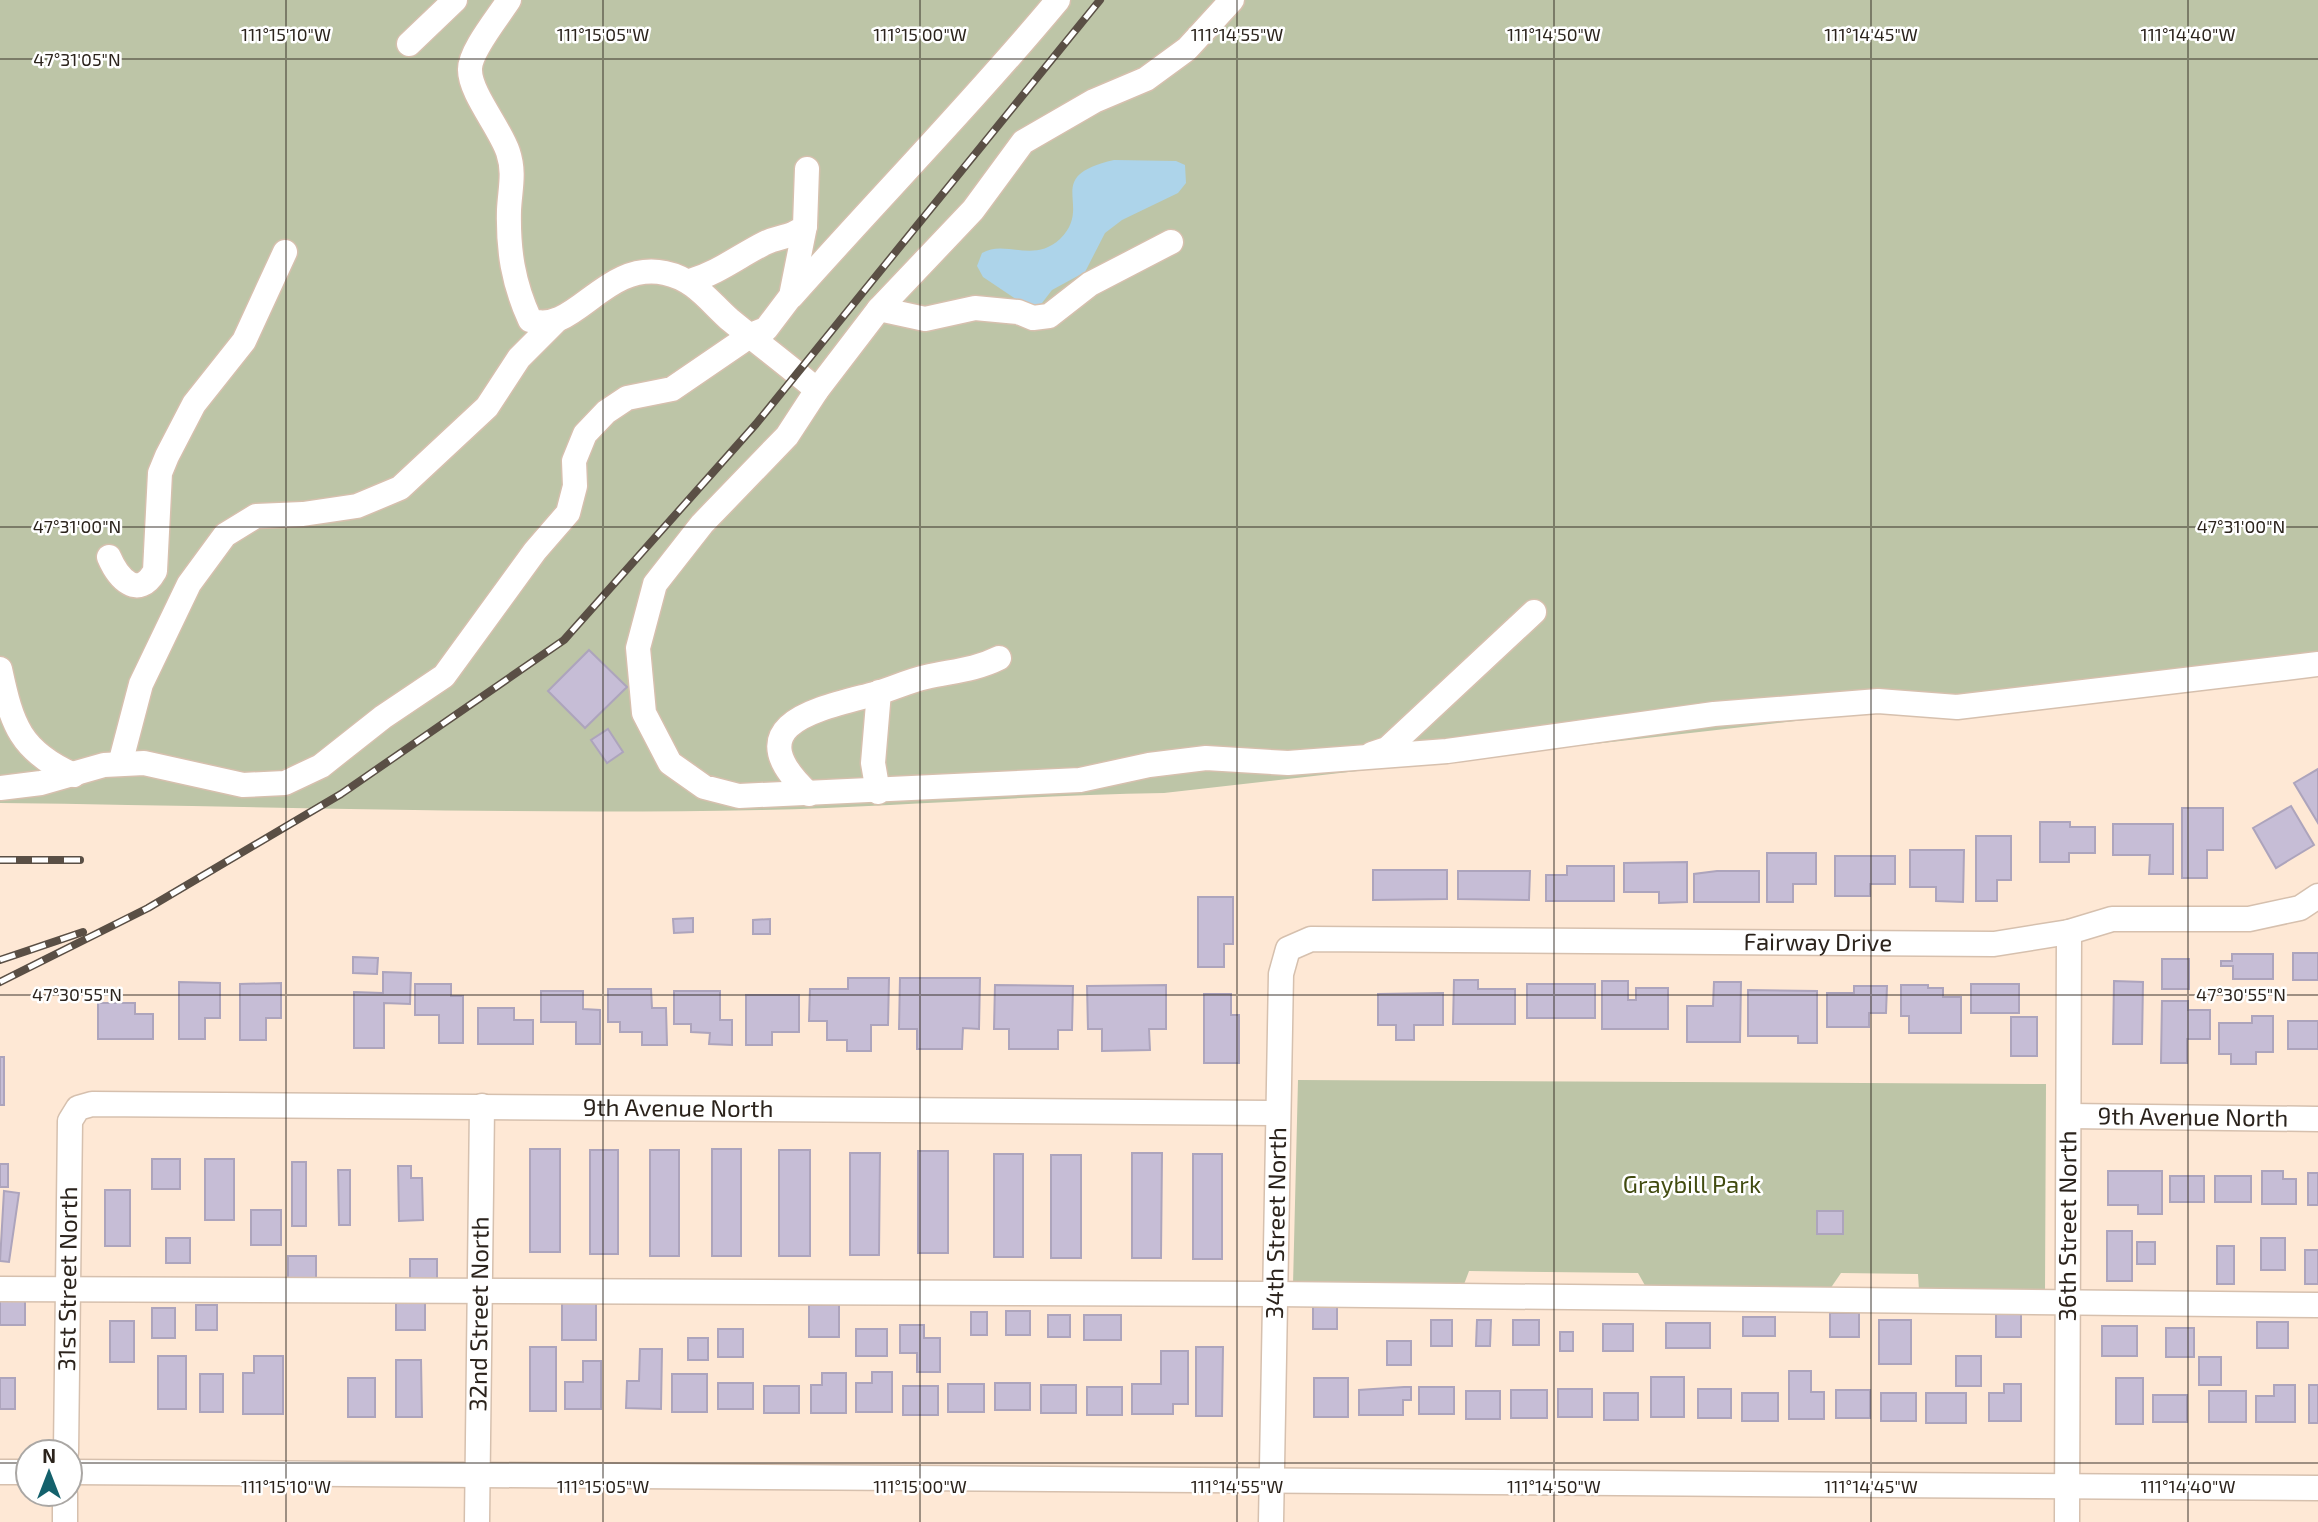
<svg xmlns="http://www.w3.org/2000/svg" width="2318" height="1522" viewBox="0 0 2318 1522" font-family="'Exo 2',sans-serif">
	<rect width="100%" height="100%" fill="#fee8d5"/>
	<g fill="#bdc5a7">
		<path d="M0,0H2318V654L1936,705L1164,793C1029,795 895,807 761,810C507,815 254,806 0,803Z"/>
		<polygon points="1298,1080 2046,1084 2045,1292 1919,1290 1918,1274 1841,1273 1830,1289 1647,1289 1638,1273 1469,1271 1463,1287 1293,1285"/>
	</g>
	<path fill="#add4ea" d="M1114,160L1176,161L1185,165L1186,183L1178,193L1122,220L1105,233L1085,272L1052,290L1042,303L1029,308L983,277L977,266L982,253C1005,239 1033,264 1060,239C1095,205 1040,177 1114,160Z"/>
	<g fill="#c6bdd6" stroke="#ada4bc" stroke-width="2">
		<polygon points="589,650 627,687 585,728 548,691"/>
		<polygon points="608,729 623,752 607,763 591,740"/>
		<polygon points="2318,769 2318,823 2294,783"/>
		<polygon points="2291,806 2314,845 2276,868 2253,828"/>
		<polygon points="2182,808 2223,808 2223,850 2207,850 2207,878 2182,878"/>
		<polygon points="2040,822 2070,822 2070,827 2095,827 2095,853 2069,853 2069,862 2040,862"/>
		<polygon points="2113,824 2173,824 2173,874 2149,874 2150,855 2113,855"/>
		<polygon points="1976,836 2011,836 2011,880 1997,880 1997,901 1976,901"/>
		<polygon points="1910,850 1964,850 1963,902 1936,901 1936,887 1910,887"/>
		<polygon points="1767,853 1816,853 1816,884 1793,884 1793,902 1767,902"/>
		<polygon points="1835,856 1895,856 1895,884 1870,884 1870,896 1835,896"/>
		<polygon points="1687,862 1687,902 1659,903 1659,892 1624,892 1624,863"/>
		<polygon points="1567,866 1614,866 1614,901 1546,901 1546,875 1567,875"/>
		<polygon points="1373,870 1447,870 1447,899 1373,900"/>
		<polygon points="1458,871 1530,871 1529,900 1458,899"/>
		<polygon points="1717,871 1759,871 1759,902 1694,902 1694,874"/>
		<polygon points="1198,897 1233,897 1233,944 1224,944 1224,967 1198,967"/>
		<polygon points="693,918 693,932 674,933 673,919"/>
		<polygon points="770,919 770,934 753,934 753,920"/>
		<rect x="2293" y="953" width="25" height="27"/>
		<polygon points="2232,954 2273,954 2273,979 2233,979 2233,966 2221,966 2221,961 2232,961"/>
		<polygon points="353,957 378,958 377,974 353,973"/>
		<rect x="2162" y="959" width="27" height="30"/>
		<polygon points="383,972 411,973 410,1004 384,1003 384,1048 354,1048 354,992 383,993"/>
		<polygon points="848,978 889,978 888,1025 871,1025 871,1051 847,1051 847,1040 827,1040 827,1021 809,1021 810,989 848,989"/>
		<polygon points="900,978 980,978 979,1029 963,1028 962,1049 917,1049 917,1029 899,1029"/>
		<polygon points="1454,980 1478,980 1478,989 1515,989 1515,1024 1453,1024"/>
		<polygon points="1602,981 1628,981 1628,1000 1636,1000 1636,988 1668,988 1668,1029 1602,1029"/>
		<polygon points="2114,981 2143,982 2142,1044 2113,1044"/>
		<polygon points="179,982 220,983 220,1018 205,1018 205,1039 179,1039"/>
		<polygon points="1714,982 1741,982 1740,1042 1687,1042 1687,1006 1713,1006"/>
		<polygon points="281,983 281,1018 266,1018 266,1040 240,1040 240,984"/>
		<polygon points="415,984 451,984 451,996 463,996 463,1043 439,1043 439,1015 415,1015"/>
		<rect x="1527" y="984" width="68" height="34"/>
		<rect x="1971" y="984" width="48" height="29"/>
		<polygon points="995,985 1073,986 1072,1030 1058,1030 1058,1049 1009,1049 1009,1029 994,1029"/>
		<polygon points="1166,985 1166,1029 1149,1029 1150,1050 1102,1051 1102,1029 1088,1029 1087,986"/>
		<polygon points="1901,985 1928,985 1928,988 1943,988 1943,997 1961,997 1961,1033 1909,1033 1909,1016 1901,1016"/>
		<polygon points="1854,986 1887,986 1886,1013 1869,1013 1869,1027 1827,1027 1827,993 1854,993"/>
		<polygon points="608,989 651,989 652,1008 666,1008 667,1045 642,1045 642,1032 620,1032 620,1022 608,1022"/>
		<polygon points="1748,990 1817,991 1817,1043 1798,1043 1798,1036 1748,1036"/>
		<polygon points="541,991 583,991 583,1009 600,1010 600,1044 576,1044 576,1022 541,1022"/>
		<polygon points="674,991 720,991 720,1020 732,1020 732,1045 709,1044 710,1033 691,1032 691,1024 674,1024"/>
		<polygon points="1443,993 1443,1025 1414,1025 1414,1040 1396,1040 1396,1025 1378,1025 1378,994"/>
		<polygon points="1204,994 1231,994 1231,1015 1239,1015 1239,1063 1204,1063"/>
		<polygon points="746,995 799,995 799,1032 772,1032 772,1045 746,1045"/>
		<polygon points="2162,1001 2188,1001 2188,1010 2210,1010 2210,1039 2187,1039 2187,1063 2161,1063"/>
		<polygon points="98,1003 135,1003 135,1014 153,1014 153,1039 98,1039"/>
		<polygon points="478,1008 514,1008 514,1020 533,1020 533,1044 478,1044"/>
		<polygon points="2252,1016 2273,1016 2273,1052 2256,1052 2256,1064 2231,1064 2231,1054 2219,1054 2219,1023 2252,1023"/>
		<rect x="2011" y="1017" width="26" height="39"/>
		<rect x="2288" y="1021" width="30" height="28"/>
		<rect x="0" y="1057" width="4" height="48"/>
		<rect x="530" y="1149" width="30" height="103"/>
		<rect x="712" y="1149" width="29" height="107"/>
		<rect x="590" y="1150" width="28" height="104"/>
		<rect x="650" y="1150" width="29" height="106"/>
		<rect x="779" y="1150" width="31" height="106"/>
		<rect x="918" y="1151" width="30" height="102"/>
		<polygon points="850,1153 880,1153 879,1255 850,1255"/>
		<polygon points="1132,1153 1162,1153 1161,1258 1132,1258"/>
		<rect x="994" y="1154" width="29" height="103"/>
		<rect x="1193" y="1154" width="29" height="105"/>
		<rect x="1051" y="1155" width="30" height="103"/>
		<rect x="152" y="1159" width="28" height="30"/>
		<rect x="205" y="1159" width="29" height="61"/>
		<rect x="292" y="1162" width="14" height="64"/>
		<rect x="0" y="1164" width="8" height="23"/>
		<polygon points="398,1166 411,1166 411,1178 422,1178 423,1220 399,1221"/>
		<polygon points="338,1170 350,1170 350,1225 339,1225"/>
		<polygon points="2108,1171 2162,1171 2162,1214 2138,1214 2138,1205 2108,1205"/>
		<polygon points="2262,1171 2283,1171 2283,1179 2296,1179 2296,1204 2262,1204"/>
		<rect x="2308" y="1173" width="10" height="32"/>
		<rect x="2170" y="1176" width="34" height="26"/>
		<rect x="2215" y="1176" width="36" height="26"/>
		<rect x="105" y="1190" width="25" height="56"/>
		<polygon points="4,1191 19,1193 9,1262 0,1261"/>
		<rect x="251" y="1210" width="30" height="35"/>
		<rect x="1817" y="1211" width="26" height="23"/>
		<rect x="2107" y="1231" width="25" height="50"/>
		<rect x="166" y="1238" width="24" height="25"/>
		<rect x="2261" y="1238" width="24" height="32"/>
		<rect x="2137" y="1242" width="18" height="22"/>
		<rect x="2217" y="1246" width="17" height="38"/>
		<rect x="2305" y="1250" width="13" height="34"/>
		<rect x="288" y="1256" width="28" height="26"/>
		<rect x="410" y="1259" width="27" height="24"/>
		<rect x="0" y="1297" width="25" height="28"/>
		<rect x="396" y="1302" width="29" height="28"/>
		<rect x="562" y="1302" width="34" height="38"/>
		<rect x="1313" y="1304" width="24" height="25"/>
		<rect x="196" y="1305" width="21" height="25"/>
		<rect x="809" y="1305" width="30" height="32"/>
		<rect x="152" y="1308" width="23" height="30"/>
		<rect x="1006" y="1311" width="24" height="24"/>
		<rect x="971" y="1312" width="16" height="23"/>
		<rect x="1830" y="1313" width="29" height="24"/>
		<rect x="1996" y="1314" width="25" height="23"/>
		<rect x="1048" y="1315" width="22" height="22"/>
		<rect x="1084" y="1315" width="37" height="25"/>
		<rect x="1743" y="1317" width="32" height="19"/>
		<rect x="1431" y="1320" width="21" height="26"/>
		<polygon points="1477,1320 1491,1320 1490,1346 1476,1346"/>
		<rect x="1513" y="1320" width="26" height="25"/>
		<rect x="1879" y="1320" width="32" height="44"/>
		<rect x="110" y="1321" width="24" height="41"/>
		<rect x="2257" y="1322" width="31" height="26"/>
		<rect x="1666" y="1323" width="44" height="25"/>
		<rect x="1603" y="1324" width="30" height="27"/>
		<polygon points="900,1325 924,1325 924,1338 940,1338 940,1372 917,1372 917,1353 900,1353"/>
		<rect x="2102" y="1326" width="35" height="30"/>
		<rect x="2166" y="1328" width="28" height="29"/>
		<rect x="718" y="1329" width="25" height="28"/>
		<rect x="856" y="1329" width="31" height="27"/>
		<rect x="1560" y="1332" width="13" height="19"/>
		<rect x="688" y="1338" width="20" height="22"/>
		<rect x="1387" y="1341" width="24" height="24"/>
		<rect x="530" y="1347" width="26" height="64"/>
		<polygon points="1196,1347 1223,1347 1222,1416 1196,1416"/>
		<polygon points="640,1349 662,1349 661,1409 626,1408 627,1381 639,1381"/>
		<polygon points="1161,1351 1188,1351 1188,1404 1173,1404 1173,1414 1132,1414 1132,1384 1161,1384"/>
		<rect x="158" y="1356" width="28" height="53"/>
		<polygon points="254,1356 283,1356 283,1414 243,1414 243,1373 254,1373"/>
		<rect x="1956" y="1356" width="25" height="30"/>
		<rect x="2199" y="1357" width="22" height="28"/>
		<polygon points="396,1360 421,1360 422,1417 396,1417"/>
		<polygon points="583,1361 601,1361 601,1409 565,1409 565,1382 583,1382"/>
		<polygon points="1789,1371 1811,1371 1811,1392 1824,1392 1824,1419 1789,1419"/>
		<polygon points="872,1372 892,1372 892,1412 856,1412 856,1383 872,1383"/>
		<polygon points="822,1373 846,1373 846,1413 811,1413 811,1385 822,1385"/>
		<rect x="200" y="1374" width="23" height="38"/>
		<rect x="672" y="1374" width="35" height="38"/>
		<rect x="1651" y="1377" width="33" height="40"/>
		<rect x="0" y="1378" width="15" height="31"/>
		<rect x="348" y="1378" width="27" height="39"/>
		<rect x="1314" y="1378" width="34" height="39"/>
		<rect x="2116" y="1378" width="27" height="46"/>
		<rect x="718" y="1383" width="35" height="26"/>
		<rect x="995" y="1383" width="35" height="27"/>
		<rect x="948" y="1384" width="36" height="28"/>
		<polygon points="2004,1384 2021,1384 2021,1421 1989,1421 1989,1393 2004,1393"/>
		<rect x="1041" y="1385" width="35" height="28"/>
		<polygon points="2274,1385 2295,1385 2295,1422 2256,1422 2256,1396 2274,1396"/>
		<rect x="2309" y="1385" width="9" height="38"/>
		<rect x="764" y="1386" width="35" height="27"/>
		<rect x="903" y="1386" width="35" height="29"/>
		<rect x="1087" y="1387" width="35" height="28"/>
		<polygon points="1404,1387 1411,1387 1411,1400 1403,1400 1403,1415 1359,1415 1359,1390"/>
		<rect x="1419" y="1387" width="35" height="27"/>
		<rect x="1558" y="1389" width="34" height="28"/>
		<rect x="1698" y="1389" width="33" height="29"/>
		<rect x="1511" y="1390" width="36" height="28"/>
		<rect x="1836" y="1390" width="34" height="28"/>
		<rect x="1466" y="1391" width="34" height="28"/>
		<rect x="2209" y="1391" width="37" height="31"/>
		<rect x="1604" y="1393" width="34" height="27"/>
		<rect x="1742" y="1393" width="36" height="28"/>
		<rect x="1881" y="1393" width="35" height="28"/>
		<rect x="1926" y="1393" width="40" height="30"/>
		<rect x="2153" y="1395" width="34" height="27"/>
	</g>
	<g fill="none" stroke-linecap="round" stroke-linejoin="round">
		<defs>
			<g id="minor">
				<path d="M509,0C499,16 469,52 470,70C470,93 500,128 508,152C515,173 510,189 509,210C508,250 513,283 530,320C574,337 604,260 665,273C694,279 708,300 729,319C758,343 788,365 817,390"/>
				<polyline points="409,44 455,0"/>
				<polyline points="1171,242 1090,284 1049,316 1033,318 1018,312 975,308 925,319 879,309 817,390 787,436 702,524 655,584 638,648 644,713 670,763 704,787 739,796 1080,780 1149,765 1206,758 1288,763 1447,751 1714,714 1878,701 1957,707 2318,664"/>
				<path d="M690,281C718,273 739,256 765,243C779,236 792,238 805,226L807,169"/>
				<path d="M792,296C880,197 973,102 1058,0"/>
				<polyline points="879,309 973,210 1023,142 1094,101 1146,79 1187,49 1232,0"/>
				<path d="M109,557C118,578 138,601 155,571L160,473L167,456L194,404L244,341L285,252"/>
				<path d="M0,669C12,725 20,751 74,775"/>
				<polyline points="1372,754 1387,749 1534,612"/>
				<polyline points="120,764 141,684 189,584 225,535 256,516 303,514 357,506 400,488 487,407 519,358 555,322"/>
				<polyline points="0,788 41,783 104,765 144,763 243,785 285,783 321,766 383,717 444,676 535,551 568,513 575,486 574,461 585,434 606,412 627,398 672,389 751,335 766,329 791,296 805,226"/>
				<polyline points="878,792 873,763 879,692"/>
				<path d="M809,794C734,724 818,709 874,694C892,689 908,681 926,677C952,671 975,670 999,658"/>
				<path id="s1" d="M2069,1116L2318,1119"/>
				<polyline points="0,1289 1276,1294 2318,1305"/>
				<path id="s2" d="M66,1452L70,1121L78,1108L92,1104L1277,1113"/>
				<polyline points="0,1472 28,1472"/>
				<polyline points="70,1472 2318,1488"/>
				<polyline points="65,1522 65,1494"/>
				<path id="s3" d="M477,1522L482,1106"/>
				<path id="s4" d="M1271,1522L1281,974L1288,949L1311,939L1994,944L2069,932L2112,919H2249L2300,908L2318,896"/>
				<path id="s5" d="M2067,1522L2069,932"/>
			</g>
		</defs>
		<use href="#minor" stroke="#d6c0ae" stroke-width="27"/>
		<use href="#minor" stroke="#fff" stroke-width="24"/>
		<defs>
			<g id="rail">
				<polyline points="0,860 80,860"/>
				<polyline points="0,960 83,932"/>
				<polyline points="0,982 148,908 341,794 564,640 756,424 1100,0"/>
			</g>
		</defs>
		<use href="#rail" stroke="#5a4f45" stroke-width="8"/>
		<use href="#rail" stroke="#fff" stroke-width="5" stroke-dasharray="16" stroke-linecap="butt"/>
	</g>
	<path fill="none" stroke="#2b231c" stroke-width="2" stroke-opacity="0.45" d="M286,0V1522M603,0V1522M920,0V1522M1237,0V1522M1554,0V1522M1871,0V1522M2188,0V1522M0,59H2318M0,527H2318M0,995H2318M0,1463H28M70,1463H2318"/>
	<g text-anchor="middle" stroke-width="5" stroke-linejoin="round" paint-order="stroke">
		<g font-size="24" fill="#2b231c" stroke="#fff">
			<text dy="8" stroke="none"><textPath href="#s4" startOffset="1106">Fairway Drive</textPath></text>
			<text dy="8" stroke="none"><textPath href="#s2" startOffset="947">9th Avenue North</textPath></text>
			<text dy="8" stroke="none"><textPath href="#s1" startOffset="124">9th Avenue North</textPath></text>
			<text dy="8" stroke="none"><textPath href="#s4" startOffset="299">34th Street North</textPath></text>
			<text dy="8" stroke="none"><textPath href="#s5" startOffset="296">36th Street North</textPath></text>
			<text dy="8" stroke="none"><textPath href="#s2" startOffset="173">31st Street North</textPath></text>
			<text dy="8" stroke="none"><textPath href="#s3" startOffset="208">32nd Street North</textPath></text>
		</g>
		<g font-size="24" fill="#414b10" stroke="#fff">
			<text x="1692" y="1193">Graybill Park</text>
		</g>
	</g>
	<g font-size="18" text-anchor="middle" fill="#2b231c" stroke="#fff" stroke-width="5" stroke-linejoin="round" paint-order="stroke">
		<text x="286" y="41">111°15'10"W</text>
		<text x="603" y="41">111°15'05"W</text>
		<text x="920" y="41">111°15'00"W</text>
		<text x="1237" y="41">111°14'55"W</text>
		<text x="1554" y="41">111°14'50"W</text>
		<text x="1871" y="41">111°14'45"W</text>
		<text x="2188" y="41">111°14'40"W</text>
		<text x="77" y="66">47°31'05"N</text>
		<text x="77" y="533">47°31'00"N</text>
		<text x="2241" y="533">47°31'00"N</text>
		<text x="77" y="1001">47°30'55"N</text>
		<text x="2241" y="1001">47°30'55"N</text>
		<text x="286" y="1493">111°15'10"W</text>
		<text x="603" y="1493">111°15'05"W</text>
		<text x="920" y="1493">111°15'00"W</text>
		<text x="1237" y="1493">111°14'55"W</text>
		<text x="1554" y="1493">111°14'50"W</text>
		<text x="1871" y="1493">111°14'45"W</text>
		<text x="2188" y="1493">111°14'40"W</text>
	</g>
	<g transform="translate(49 1473)"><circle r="33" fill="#ffffff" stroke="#aaa7a4" stroke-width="2"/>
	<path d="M0-5L12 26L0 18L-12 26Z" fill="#14616c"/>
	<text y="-10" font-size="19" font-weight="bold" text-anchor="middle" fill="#2b231c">N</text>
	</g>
</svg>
